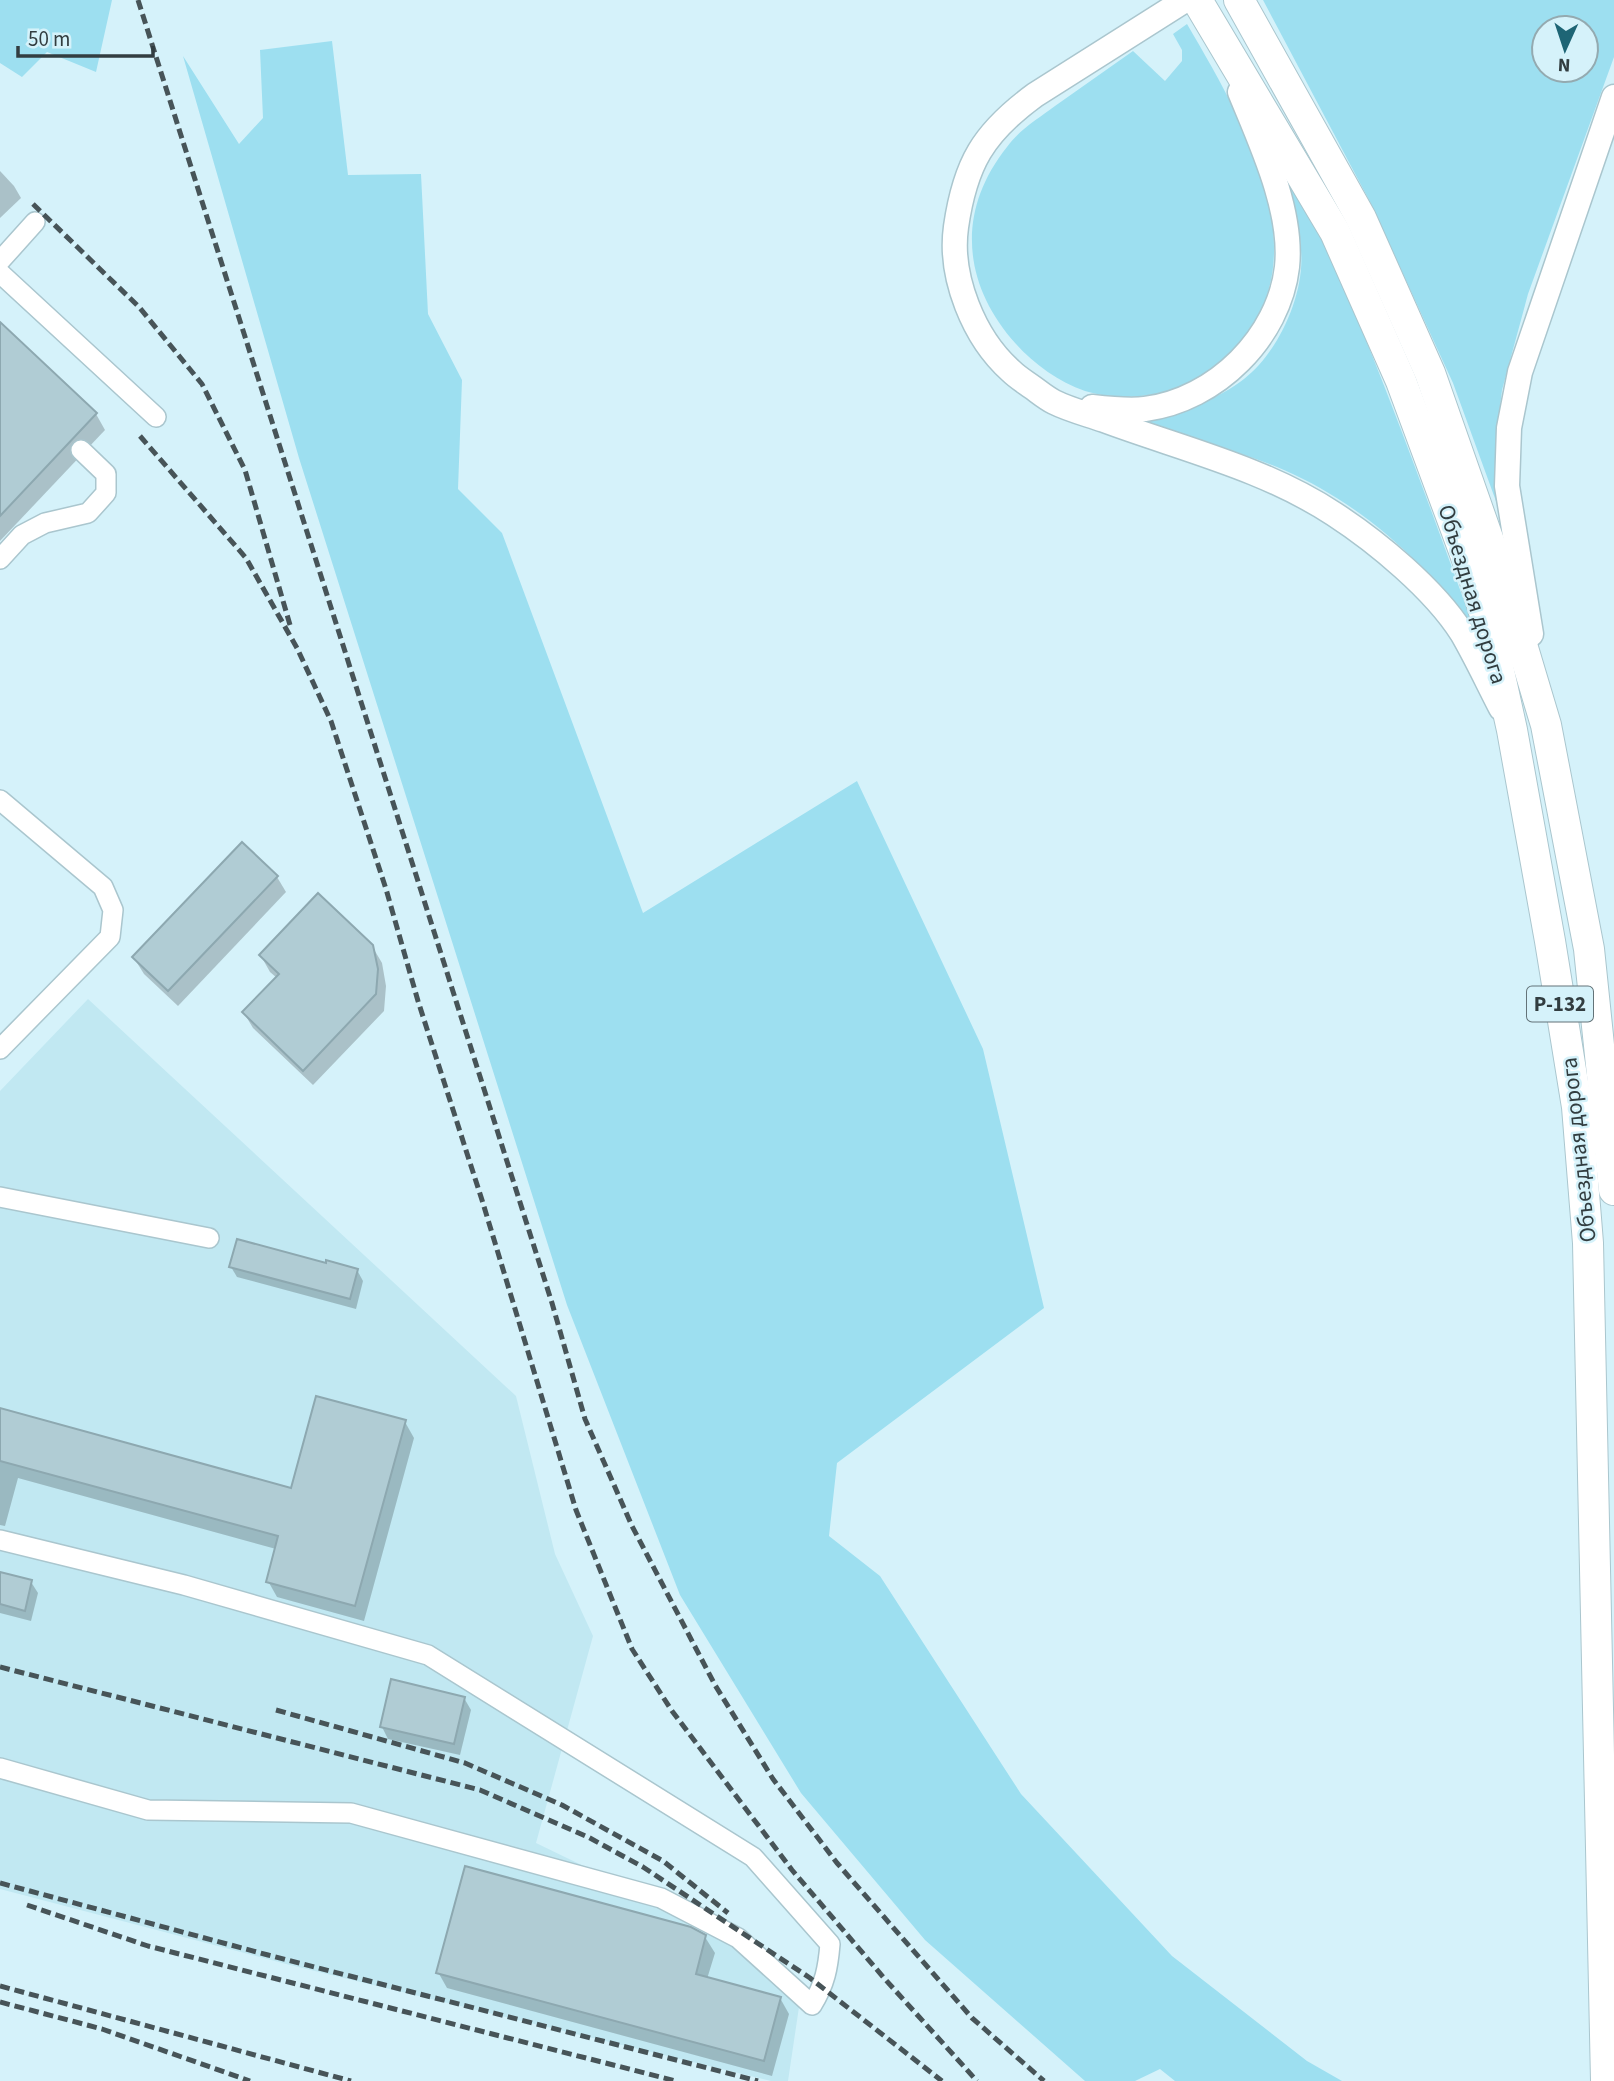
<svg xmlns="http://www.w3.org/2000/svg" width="1614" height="2081" viewBox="0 0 1614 2081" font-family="'Source Sans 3',sans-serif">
	<rect width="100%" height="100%" fill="#d5f2fa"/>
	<polygon fill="#c1e8f2" points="88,999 516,1396 555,1554 593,1636 536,1843 728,1936 799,2007 788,2081 771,2081 290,1965 0,1889 0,1091"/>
	<g fill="#9ddff0" fill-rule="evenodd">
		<polygon points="0,0 112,0 96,72 47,52 22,77 0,63"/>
		<path d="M1263,0H1614V57L1528,294L1502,390L1497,433V504L1453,383L1369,200ZM1544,28H1586V70H1544Z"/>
		<path d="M1187,24C1237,110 1321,248 1241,341C1229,355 1219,367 1203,376C1169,396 1123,403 1085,391C1059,382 1034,364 1016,344C962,284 956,211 1007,147C1019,130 1039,118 1055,106C1081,88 1107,69 1133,51L1165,81L1182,61V50L1173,34Z"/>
		<polygon points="332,41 348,175 421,174 428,314 462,380 458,489 502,533 643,913 857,781 983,1049 1044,1308 837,1463 829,1536 880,1576 1021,1794 1172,1956 1307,2061 1342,2081 1175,2081 1160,2069 1135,2081 1085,2081 925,1940 801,1793 680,1595 567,1305 299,458 183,56 239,144 263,118 260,50"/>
		<path d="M1271,144C1312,208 1341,279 1370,350C1407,443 1441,537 1475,631C1426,563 1362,504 1284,470C1240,451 1192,440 1147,422C1177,415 1220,398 1244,379C1278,353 1305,294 1301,251C1299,213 1284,179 1271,144Z"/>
	</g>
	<g fill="#0003">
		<polygon points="0,171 14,186 21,198 0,218"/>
		<polygon points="0,324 96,414 105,430 0,541"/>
		<polygon points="277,877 286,892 178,1006 144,974 134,958"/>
		<polygon points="372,946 382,963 386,986 384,1011 313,1085 253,1028 244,1013 277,978 270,972 261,956"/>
		<polygon points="327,1265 357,1270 363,1281 356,1309 237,1277 231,1267"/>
		<polygon points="0,1410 293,1490 405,1422 414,1438 364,1621 277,1597 268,1581 276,1549 18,1478 5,1526 0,1525"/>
		<polygon points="0,1573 31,1582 38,1593 31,1621 0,1613"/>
		<polygon points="464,1698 471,1710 460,1755 388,1739 382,1727"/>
		<polygon points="705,1937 715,1953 707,1979 780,1998 789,2014 772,2076 447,1988 438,1972"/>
	</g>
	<g fill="#b0ccd4" stroke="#8da8b0" stroke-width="2">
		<polygon points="0,322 97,413 0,516"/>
		<polygon points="242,842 278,876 168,991 132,957"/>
		<polygon points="318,893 373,945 378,969 376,994 303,1071 242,1012 279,974 259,955"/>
		<polygon points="237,1239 326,1263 326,1260 358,1269 350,1299 229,1267"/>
		<polygon points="316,1396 406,1420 355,1606 266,1582 278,1536 0,1461 0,1408 291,1488"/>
		<polygon points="0,1572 32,1580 25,1611 0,1604"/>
		<polygon points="391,1679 465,1697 454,1744 380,1727"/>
		<polygon points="465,1866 691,1927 706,1935 696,1974 781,1997 764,2061 436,1973"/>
	</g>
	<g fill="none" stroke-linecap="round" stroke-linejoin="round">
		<defs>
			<g id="minor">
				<polyline points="0,261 35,222"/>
				<polyline points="0,273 156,417"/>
				<polyline points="0,559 22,535 45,523 88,513 106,493 106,474 81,450"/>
				<polyline points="0,800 103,887 113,910 110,937 0,1049"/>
				<polyline points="0,1197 209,1238"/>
				<path d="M0,1540L184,1585L428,1655L753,1857L830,1944C828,1968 825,1984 812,2005L738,1938L661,1898L351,1813L148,1810L0,1768"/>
			</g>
			<g id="major">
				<path d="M1185,0L1035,95C983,133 965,164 956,227C949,277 974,338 1011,371C1017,377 1025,382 1032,387C1039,392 1046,398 1054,402C1070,410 1087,414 1104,420C1182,449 1264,468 1334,514C1377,542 1434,589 1462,633C1476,657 1488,683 1501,708"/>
				<path d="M1092,407C1110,409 1128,411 1145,409C1216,400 1279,337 1287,267C1293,211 1261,143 1240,92"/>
				<polyline points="1531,634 1507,486 1509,428 1520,372 1614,97"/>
			</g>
			<g id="highway">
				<polyline points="1197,0 1335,232 1401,381 1474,578 1492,639 1512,730 1550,941 1577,1107 1588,1243 1606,2081"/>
				<polyline points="1239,0 1361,218 1430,373 1503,581 1546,725 1589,949 1614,1190"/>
			</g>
		</defs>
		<use href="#minor" stroke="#aac6ce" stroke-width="22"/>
		<use href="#major" stroke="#aac6ce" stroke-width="27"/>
		<use href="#highway" stroke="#aac6ce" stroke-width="32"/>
		<use href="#minor" stroke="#fff" stroke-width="19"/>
		<use href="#major" stroke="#fff" stroke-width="24"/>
		<use href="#highway" stroke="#fff" stroke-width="30"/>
		<g stroke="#475458" stroke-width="5" stroke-dasharray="10 5" stroke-linecap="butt">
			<polyline points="138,0 552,1303 585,1419 632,1526 715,1685 773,1779 837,1863 972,2018 1044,2081"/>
			<polyline points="33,204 139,307 202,384 245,470 290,625"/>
			<polyline points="140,436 246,558 297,648 331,721 386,889 418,1001 482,1200 576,1510 632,1649 672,1711 792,1870 884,1978 977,2081"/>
			<polyline points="0,1667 480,1790 588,1837 643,1867 810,1978 942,2081"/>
			<polyline points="276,1710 465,1763 562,1805 663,1861 728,1913"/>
			<polyline points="0,1883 268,1955 758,2081"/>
			<polyline points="27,1905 148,1946 676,2081"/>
			<polyline points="0,1986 351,2081"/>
			<polyline points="0,2002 102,2029 250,2081"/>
		</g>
	</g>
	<g text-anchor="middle" stroke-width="5" stroke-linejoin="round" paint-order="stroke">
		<rect fill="#d5f2fa" stroke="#637378" stroke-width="2" x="1527" y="986.5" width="66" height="35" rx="5"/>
		<g font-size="21" font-weight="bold" fill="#323d40">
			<text x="1560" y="1011">Р-132</text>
		</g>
		<g font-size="23" fill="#323d40" stroke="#d5f2fa">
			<text transform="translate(1473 594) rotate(73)" y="8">Объездная дорога</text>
			<text transform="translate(1578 1150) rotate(-96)" y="8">Объездная дорога</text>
		</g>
	</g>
	<g transform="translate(1565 49) rotate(183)"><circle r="33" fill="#d5f2fa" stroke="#94aab0" stroke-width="2"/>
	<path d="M0-5L12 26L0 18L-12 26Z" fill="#1e6575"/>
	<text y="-10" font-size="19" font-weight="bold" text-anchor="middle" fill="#323d40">N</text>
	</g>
	<path d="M18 46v10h135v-10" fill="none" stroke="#323d40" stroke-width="3.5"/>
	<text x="28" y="46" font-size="21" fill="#323d40" stroke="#d5f2fa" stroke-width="5" paint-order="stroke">50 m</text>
</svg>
